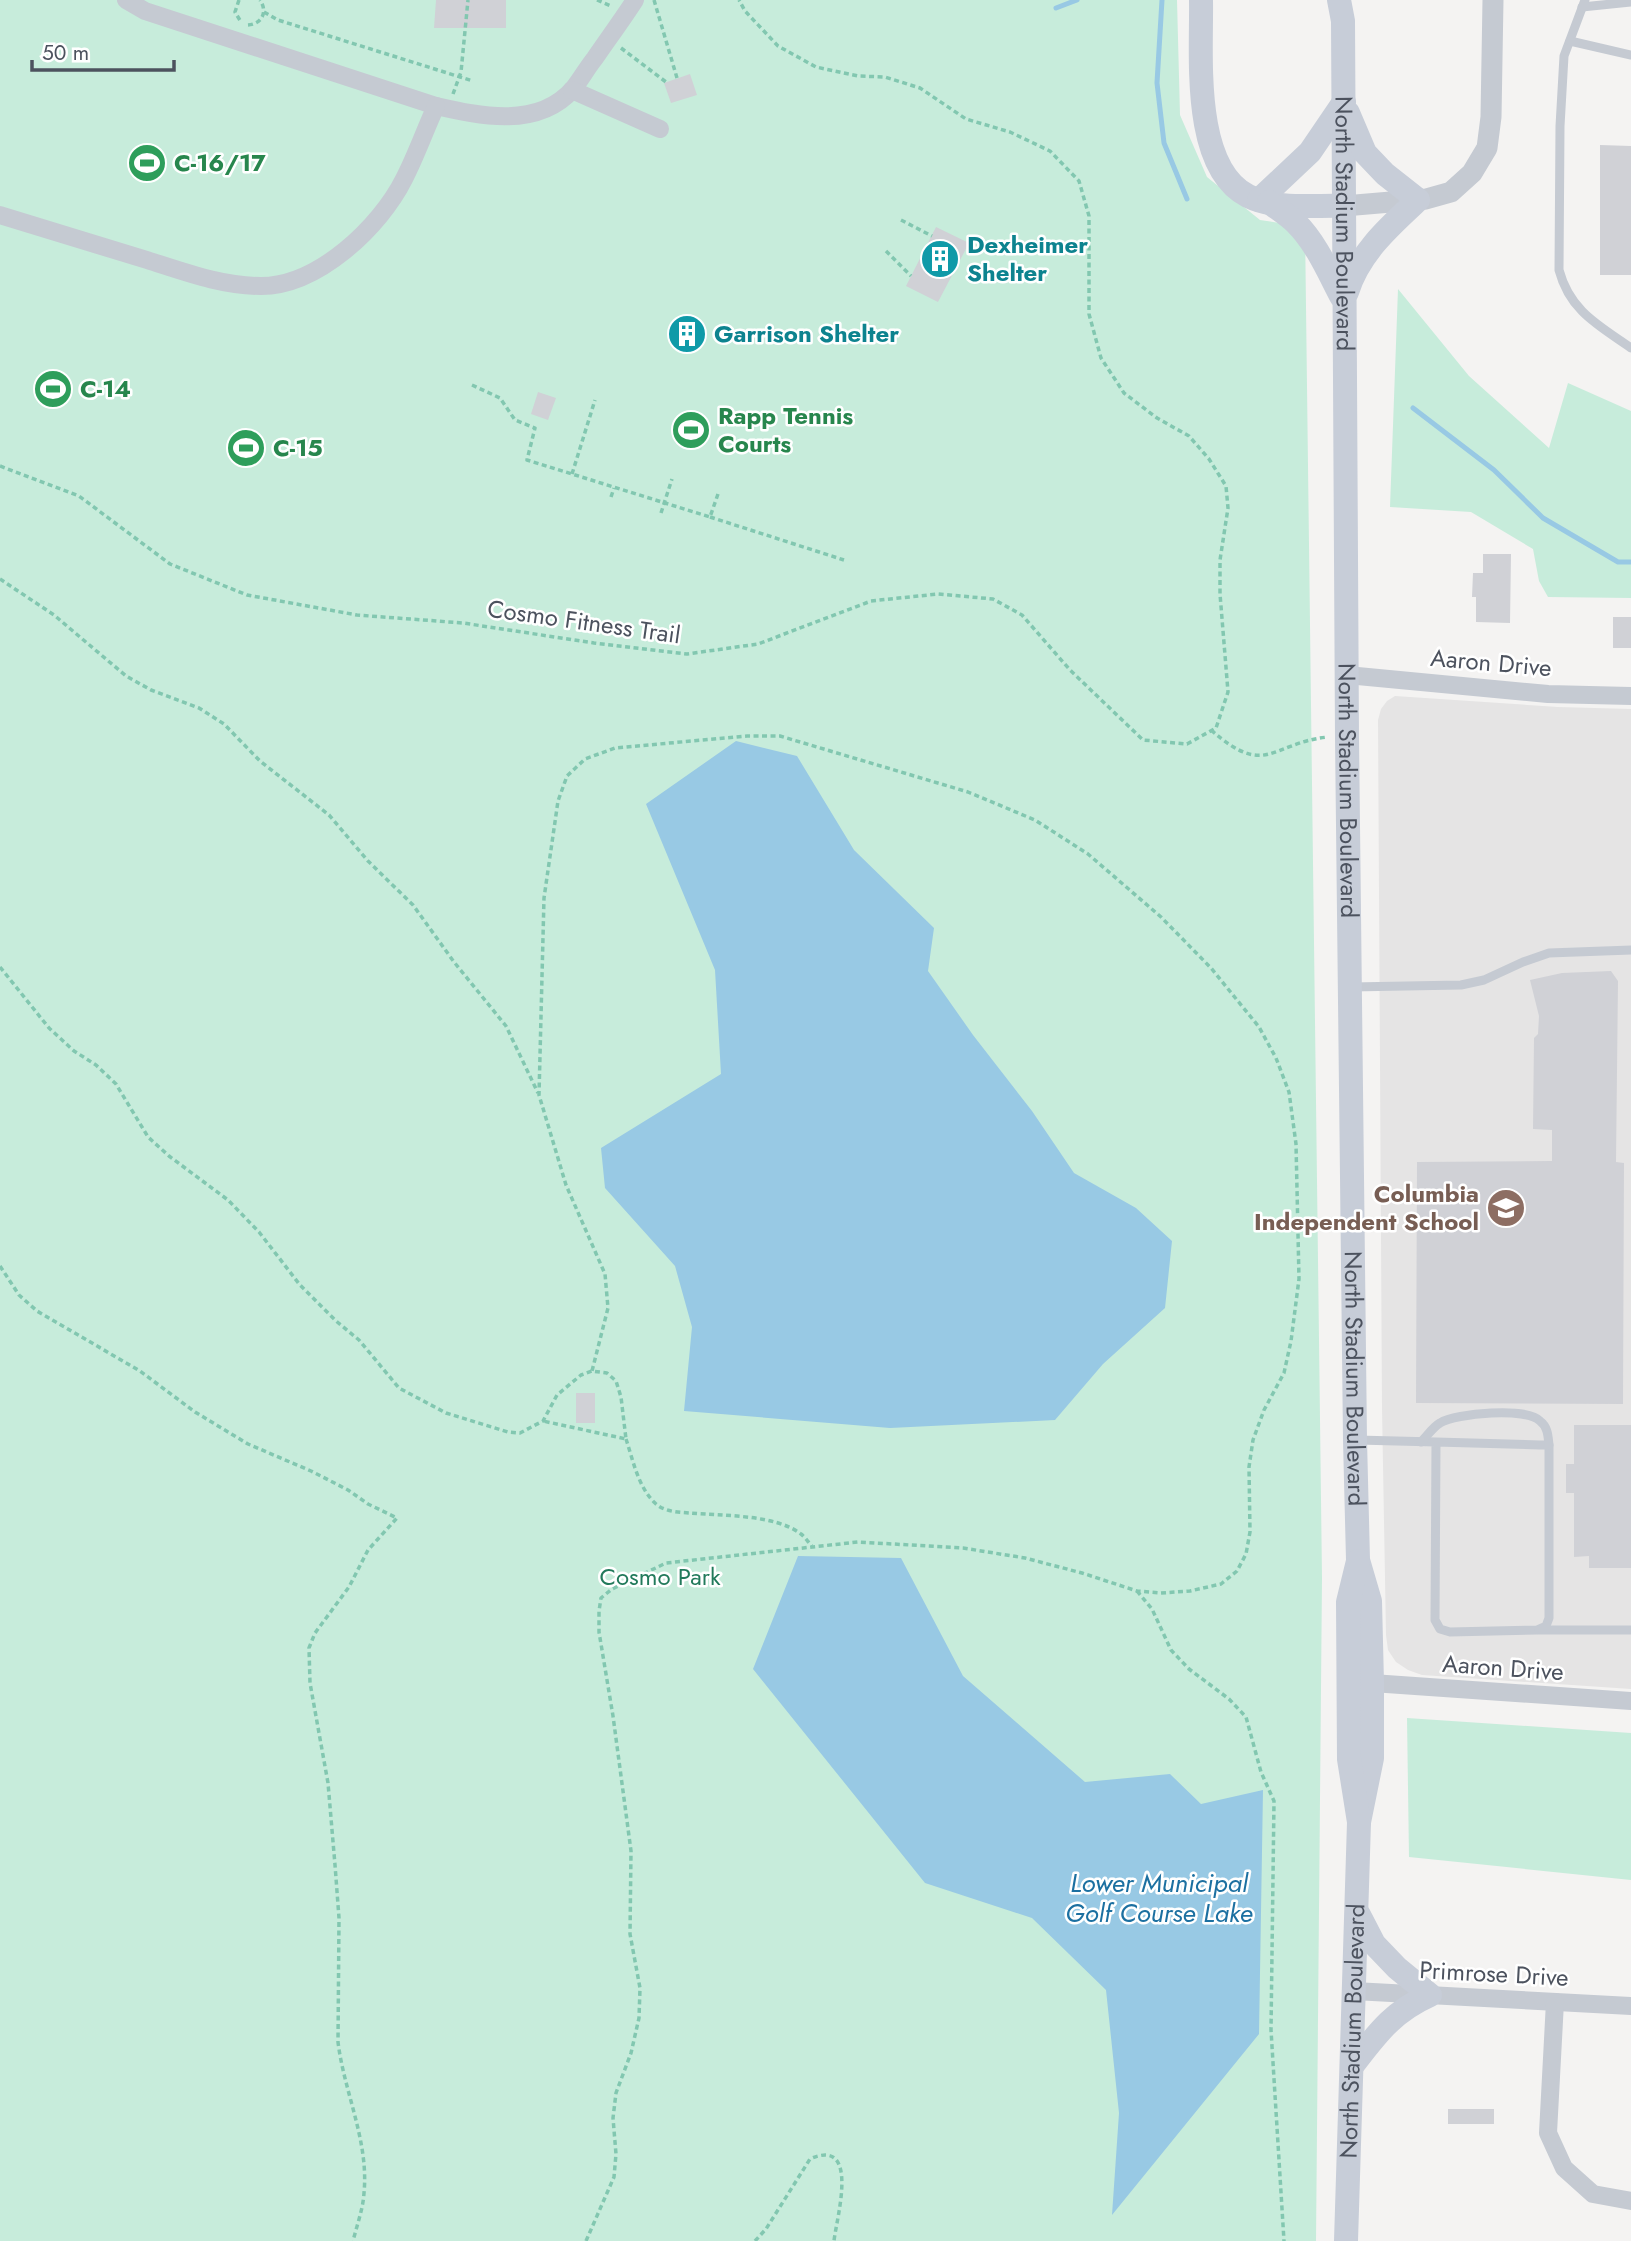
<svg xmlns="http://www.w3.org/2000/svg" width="1631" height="2241" viewBox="0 0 1631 2241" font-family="Jost,sans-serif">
	<rect width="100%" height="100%" fill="#f4f3f2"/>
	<polygon fill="#e5e4e4" points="1395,696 1558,707 1631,709 1631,1689 1422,1675 1408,1670 1396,1662 1388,1650 1386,1635 1382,1408 1378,720 1381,709 1387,701"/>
	<g fill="#c7ecdb">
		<polygon points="0,0 1177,0 1180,115 1207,177 1260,220 1305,227 1322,1578 1316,2241 0,2241"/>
		<polygon points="1398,289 1469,376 1549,448 1568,383 1631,411 1631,598 1548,597 1539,581 1533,549 1471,512 1390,507"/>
		<polygon points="1407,1718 1631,1733 1631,1880 1409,1857"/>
	</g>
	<g fill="#98c9e4">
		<polygon points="736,741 797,756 854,850 934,928 928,971 973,1035 1032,1111 1074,1173 1136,1208 1172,1241 1165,1308 1103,1364 1055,1420 890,1428 684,1411 692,1327 675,1266 605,1188 601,1148 721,1074 715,970 646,804"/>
		<polygon points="798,1556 901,1558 963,1676 1085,1782 1170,1774 1201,1804 1263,1790 1259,2034 1112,2215 1119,2113 1106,1990 1032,1918 925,1883 753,1669"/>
	</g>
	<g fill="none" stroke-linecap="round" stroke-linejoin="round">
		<g stroke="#98c9e4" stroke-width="5">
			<polyline points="1162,0 1157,83 1164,143 1187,199"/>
			<polyline points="1056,8 1077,0"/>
			<polyline points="1413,408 1494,470 1543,518 1618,562 1631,562"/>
		</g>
	</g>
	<g fill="#d0d1d6">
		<polygon points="436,0 506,0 506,28 434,28"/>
		<polygon points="690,74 697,95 671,103 664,83"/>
		<polygon points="1600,145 1631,146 1631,275 1600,275"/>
		<polygon points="936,227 969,243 938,302 906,286"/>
		<polygon points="678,322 701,328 696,346 673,340"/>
		<polygon points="538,392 556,398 548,420 531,414"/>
		<polygon points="1483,554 1511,554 1510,623 1476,622 1476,597 1472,597 1473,573 1483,573"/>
		<rect x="1613" y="617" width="18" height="31"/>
		<polygon points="1611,971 1618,981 1616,1162 1624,1163 1623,1404 1416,1403 1417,1162 1552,1161 1552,1130 1533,1129 1534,1038 1538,1034 1539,1016 1530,980 1562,973"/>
		<rect x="576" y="1393" width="19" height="30"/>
		<polygon points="1574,1425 1631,1425 1631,1568 1589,1568 1589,1556 1574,1557 1574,1493 1566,1493 1566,1464 1574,1464"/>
		<rect x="1448" y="2109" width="46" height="15"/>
	</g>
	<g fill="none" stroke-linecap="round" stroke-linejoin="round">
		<g stroke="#82c7b0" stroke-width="3.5" stroke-dasharray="5 3.5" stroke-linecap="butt">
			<polyline points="239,0 235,12 241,22"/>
			<polyline points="597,0 611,6"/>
			<polyline points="654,0 677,78"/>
			<polyline points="264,12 278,20 473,81"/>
			<path d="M248,25C262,24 268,12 260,0"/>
			<polyline points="621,48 666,82"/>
			<polyline points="453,94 461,72 468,0"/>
			<polyline points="901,220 932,236"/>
			<polyline points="886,251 911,276"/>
			<polyline points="472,385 500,398 515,420 535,428 527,460 710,517 718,494"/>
			<polyline points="0,466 79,496 170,564 247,595 357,615 463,623 594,643 687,654 758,644 871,601 938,594 993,599 1022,615 1070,670 1143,740 1187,744 1216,728 1228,692 1220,594 1220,560 1228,508 1226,486 1209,459 1189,436 1157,418 1124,393 1101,358 1089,314 1089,216 1079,181 1050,151 1010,132 966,119 920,88 885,77 858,76 816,67 778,46 745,11 739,0"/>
			<polyline points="572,474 595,400"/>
			<polyline points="611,497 614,488"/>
			<polyline points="661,513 672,479"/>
			<polyline points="710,517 844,560"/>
			<polyline points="0,579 54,615 126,676 151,690 199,708 224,724 260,761 329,815 368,861 413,905 454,962 506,1026 538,1093"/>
			<path d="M1211,730C1267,779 1270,743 1328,737"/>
			<polyline points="0,967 49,1028 74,1051 96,1065 116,1084 148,1137 169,1156 228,1200 259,1232 300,1285 336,1321 359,1340 399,1388 446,1413 508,1432 520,1433 543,1421 557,1395 581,1375 592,1371 607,1373 616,1381 621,1397 626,1439 543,1421"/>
			<path d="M0,1266L19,1295L37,1311L140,1371L195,1412L248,1444L311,1471L348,1490L368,1504L397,1518L368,1550L349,1587L315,1633L309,1648L310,1683L328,1783L335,1865L339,1918L338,2042C344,2092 369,2141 364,2193C363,2209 357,2225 353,2241"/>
			<path d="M626,1439C633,1460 638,1487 655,1503C664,1512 678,1512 690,1513C722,1516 775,1514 801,1534C805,1537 808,1542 812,1546"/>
			<polyline points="1137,1591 1152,1609 1171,1650 1189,1669 1229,1699 1246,1717 1261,1772 1274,1801 1271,2030 1284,2241"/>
			<polyline points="586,2241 614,2177 616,2154 613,2118 616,2093 631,2053 639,2018 640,1988 630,1934 631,1851 613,1716 599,1632 599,1611 601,1598 612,1589 666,1563 858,1542 963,1548 1025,1558 1082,1573 1137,1591 1161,1593 1190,1591 1221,1584 1237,1571 1246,1554 1250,1532 1249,1467 1253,1440 1264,1410 1284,1373 1291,1341 1299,1279 1296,1144 1289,1092 1276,1058 1259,1027 1211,968 1161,917 1088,854 1035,820 968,792 780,736 747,736 615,748 585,759 567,776 558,801 544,898 539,1095 566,1185 605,1274 608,1308 592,1371"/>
			<path d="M755,2241L766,2229L810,2159C861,2136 836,2220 834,2241"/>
		</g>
		<g stroke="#c5cad2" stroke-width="9">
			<path d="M1585,0L1564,56L1560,126L1559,270C1570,311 1598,325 1631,348"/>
			<polyline points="1582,7 1631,2"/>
			<polyline points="1570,41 1631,55"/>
			<polyline points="1351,987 1461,985 1484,980 1523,962 1549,953 1631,950"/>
			<polyline points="1357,1440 1436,1442 1540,1445 1549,1445 1549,1618 1546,1626 1537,1630 1450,1632 1440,1629 1435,1620 1436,1442"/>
			<path d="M1421,1442C1427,1436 1433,1427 1440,1423C1456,1413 1527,1407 1540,1421C1548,1427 1548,1436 1549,1445"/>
			<polyline points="1539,1630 1631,1630"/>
		</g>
		<g stroke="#c5cad2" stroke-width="18">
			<path d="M126,0L145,11L436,106C480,116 538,129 573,89C581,79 587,68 595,58C608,39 622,20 635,0"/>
			<polyline points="572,90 660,129"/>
			<path d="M0,215C49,230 98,245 147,260C185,272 222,286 261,286C318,286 380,227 404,179C416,156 425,130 436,106"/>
			<polyline points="1347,675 1548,694 1631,696"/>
			<polyline points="1372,1683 1631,1701"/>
			<polyline points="1354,1991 1631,2006"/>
			<polyline points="1555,2002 1548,2133 1564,2168 1593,2194 1631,2201"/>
		</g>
		<polyline stroke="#c5cad2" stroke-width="21" points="1344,206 1426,199 1451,192 1472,173 1487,148 1491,117 1493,0"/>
		<g stroke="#c7cdd8" stroke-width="24">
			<path d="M1201,0C1202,54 1191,167 1248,196C1276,210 1313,205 1344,206"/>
			<path id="s1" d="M1339,0L1343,21L1347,737L1355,1440L1358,1560L1370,1601L1372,1683V1758L1359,1822"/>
			<polyline points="1259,200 1310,152 1344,102"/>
			<path d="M1269,202C1278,209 1288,215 1296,223C1316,243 1328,271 1341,296"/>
			<path d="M1347,292C1359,253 1390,226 1418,200L1385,174L1365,153L1348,113"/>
			<path d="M1352,2066C1377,2034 1392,2012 1430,1995L1397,1968L1374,1944L1359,1915"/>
			<path id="s2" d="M1346,2241L1359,1822L1349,1759L1348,1602L1358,1561"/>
		</g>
	</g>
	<defs>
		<symbol id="stadium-disc" viewBox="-11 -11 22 22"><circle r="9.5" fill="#2e9e5b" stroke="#fff"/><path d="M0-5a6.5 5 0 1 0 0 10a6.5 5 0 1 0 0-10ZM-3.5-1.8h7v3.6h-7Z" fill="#fff"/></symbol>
		<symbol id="building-disc" viewBox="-11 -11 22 22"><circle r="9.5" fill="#0f9aa8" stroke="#fff"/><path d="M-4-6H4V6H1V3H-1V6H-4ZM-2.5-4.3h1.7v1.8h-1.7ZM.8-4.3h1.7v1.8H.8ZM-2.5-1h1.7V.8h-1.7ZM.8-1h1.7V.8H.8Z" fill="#fff"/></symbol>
		<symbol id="school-disc" viewBox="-11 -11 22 22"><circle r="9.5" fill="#8d6e63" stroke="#fff"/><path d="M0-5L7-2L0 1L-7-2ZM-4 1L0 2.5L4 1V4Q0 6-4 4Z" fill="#fff"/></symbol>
	</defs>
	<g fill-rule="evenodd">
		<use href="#stadium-disc" x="125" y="141" width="44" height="44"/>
		<use href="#building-disc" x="918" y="237" width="44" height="44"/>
		<use href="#building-disc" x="665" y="312" width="44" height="44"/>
		<use href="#stadium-disc" x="31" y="367" width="44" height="44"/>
		<use href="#stadium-disc" x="669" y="408" width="44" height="44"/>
		<use href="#stadium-disc" x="224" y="426" width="44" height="44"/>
		<use href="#school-disc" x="1484" y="1186" width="44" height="44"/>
	</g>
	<g text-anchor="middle" stroke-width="5" stroke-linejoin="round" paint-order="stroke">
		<g font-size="24" font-weight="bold" fill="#27864d" stroke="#fff" text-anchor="start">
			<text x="174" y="171">C-16/17</text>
			<text x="80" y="397">C-14</text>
			<text x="718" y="424">Rapp Tennis<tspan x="718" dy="28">Courts</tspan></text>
			<text x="273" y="456">C-15</text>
		</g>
		<g font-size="24" fill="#4c525e" stroke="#fff">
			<text dy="8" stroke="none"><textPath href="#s1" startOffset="224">North Stadium Boulevard</textPath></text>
			<text transform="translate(584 622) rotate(8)" y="8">Cosmo Fitness Trail</text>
			<text transform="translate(1491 663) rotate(5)" y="8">Aaron Drive</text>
			<text dy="8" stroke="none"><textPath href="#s1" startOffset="791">North Stadium Boulevard</textPath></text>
			<text dy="8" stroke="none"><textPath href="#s1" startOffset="1379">North Stadium Boulevard</textPath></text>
			<text transform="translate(1503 1668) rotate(4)" y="8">Aaron Drive</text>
			<text transform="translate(1494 1974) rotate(3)" y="8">Primrose Drive</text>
			<text dy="8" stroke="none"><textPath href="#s2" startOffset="210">North Stadium Boulevard</textPath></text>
		</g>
		<g font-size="24" font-weight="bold" fill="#0d838f" stroke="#fff" text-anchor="start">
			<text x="967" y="253">Dexheimer<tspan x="967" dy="28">Shelter</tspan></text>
			<text x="714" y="342">Garrison Shelter</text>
		</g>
		<g font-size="24" font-weight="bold" fill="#785e54" stroke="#fff" text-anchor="end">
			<text x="1479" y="1202">Columbia<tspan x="1479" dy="28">Independent School</tspan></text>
		</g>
		<g font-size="24" fill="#227a5b" stroke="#fff">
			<text x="660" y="1585">Cosmo Park</text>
		</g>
		<g font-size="26" font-style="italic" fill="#1c70a1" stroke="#fff">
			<text x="1159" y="1892">Lower Municipal<tspan x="1159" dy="30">Golf Course Lake</tspan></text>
		</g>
	</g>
	<path d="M32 60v10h142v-10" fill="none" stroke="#4c525e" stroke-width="3.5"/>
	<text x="42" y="60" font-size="21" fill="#4c525e" stroke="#ffffff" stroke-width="5" paint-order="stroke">50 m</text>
</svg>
